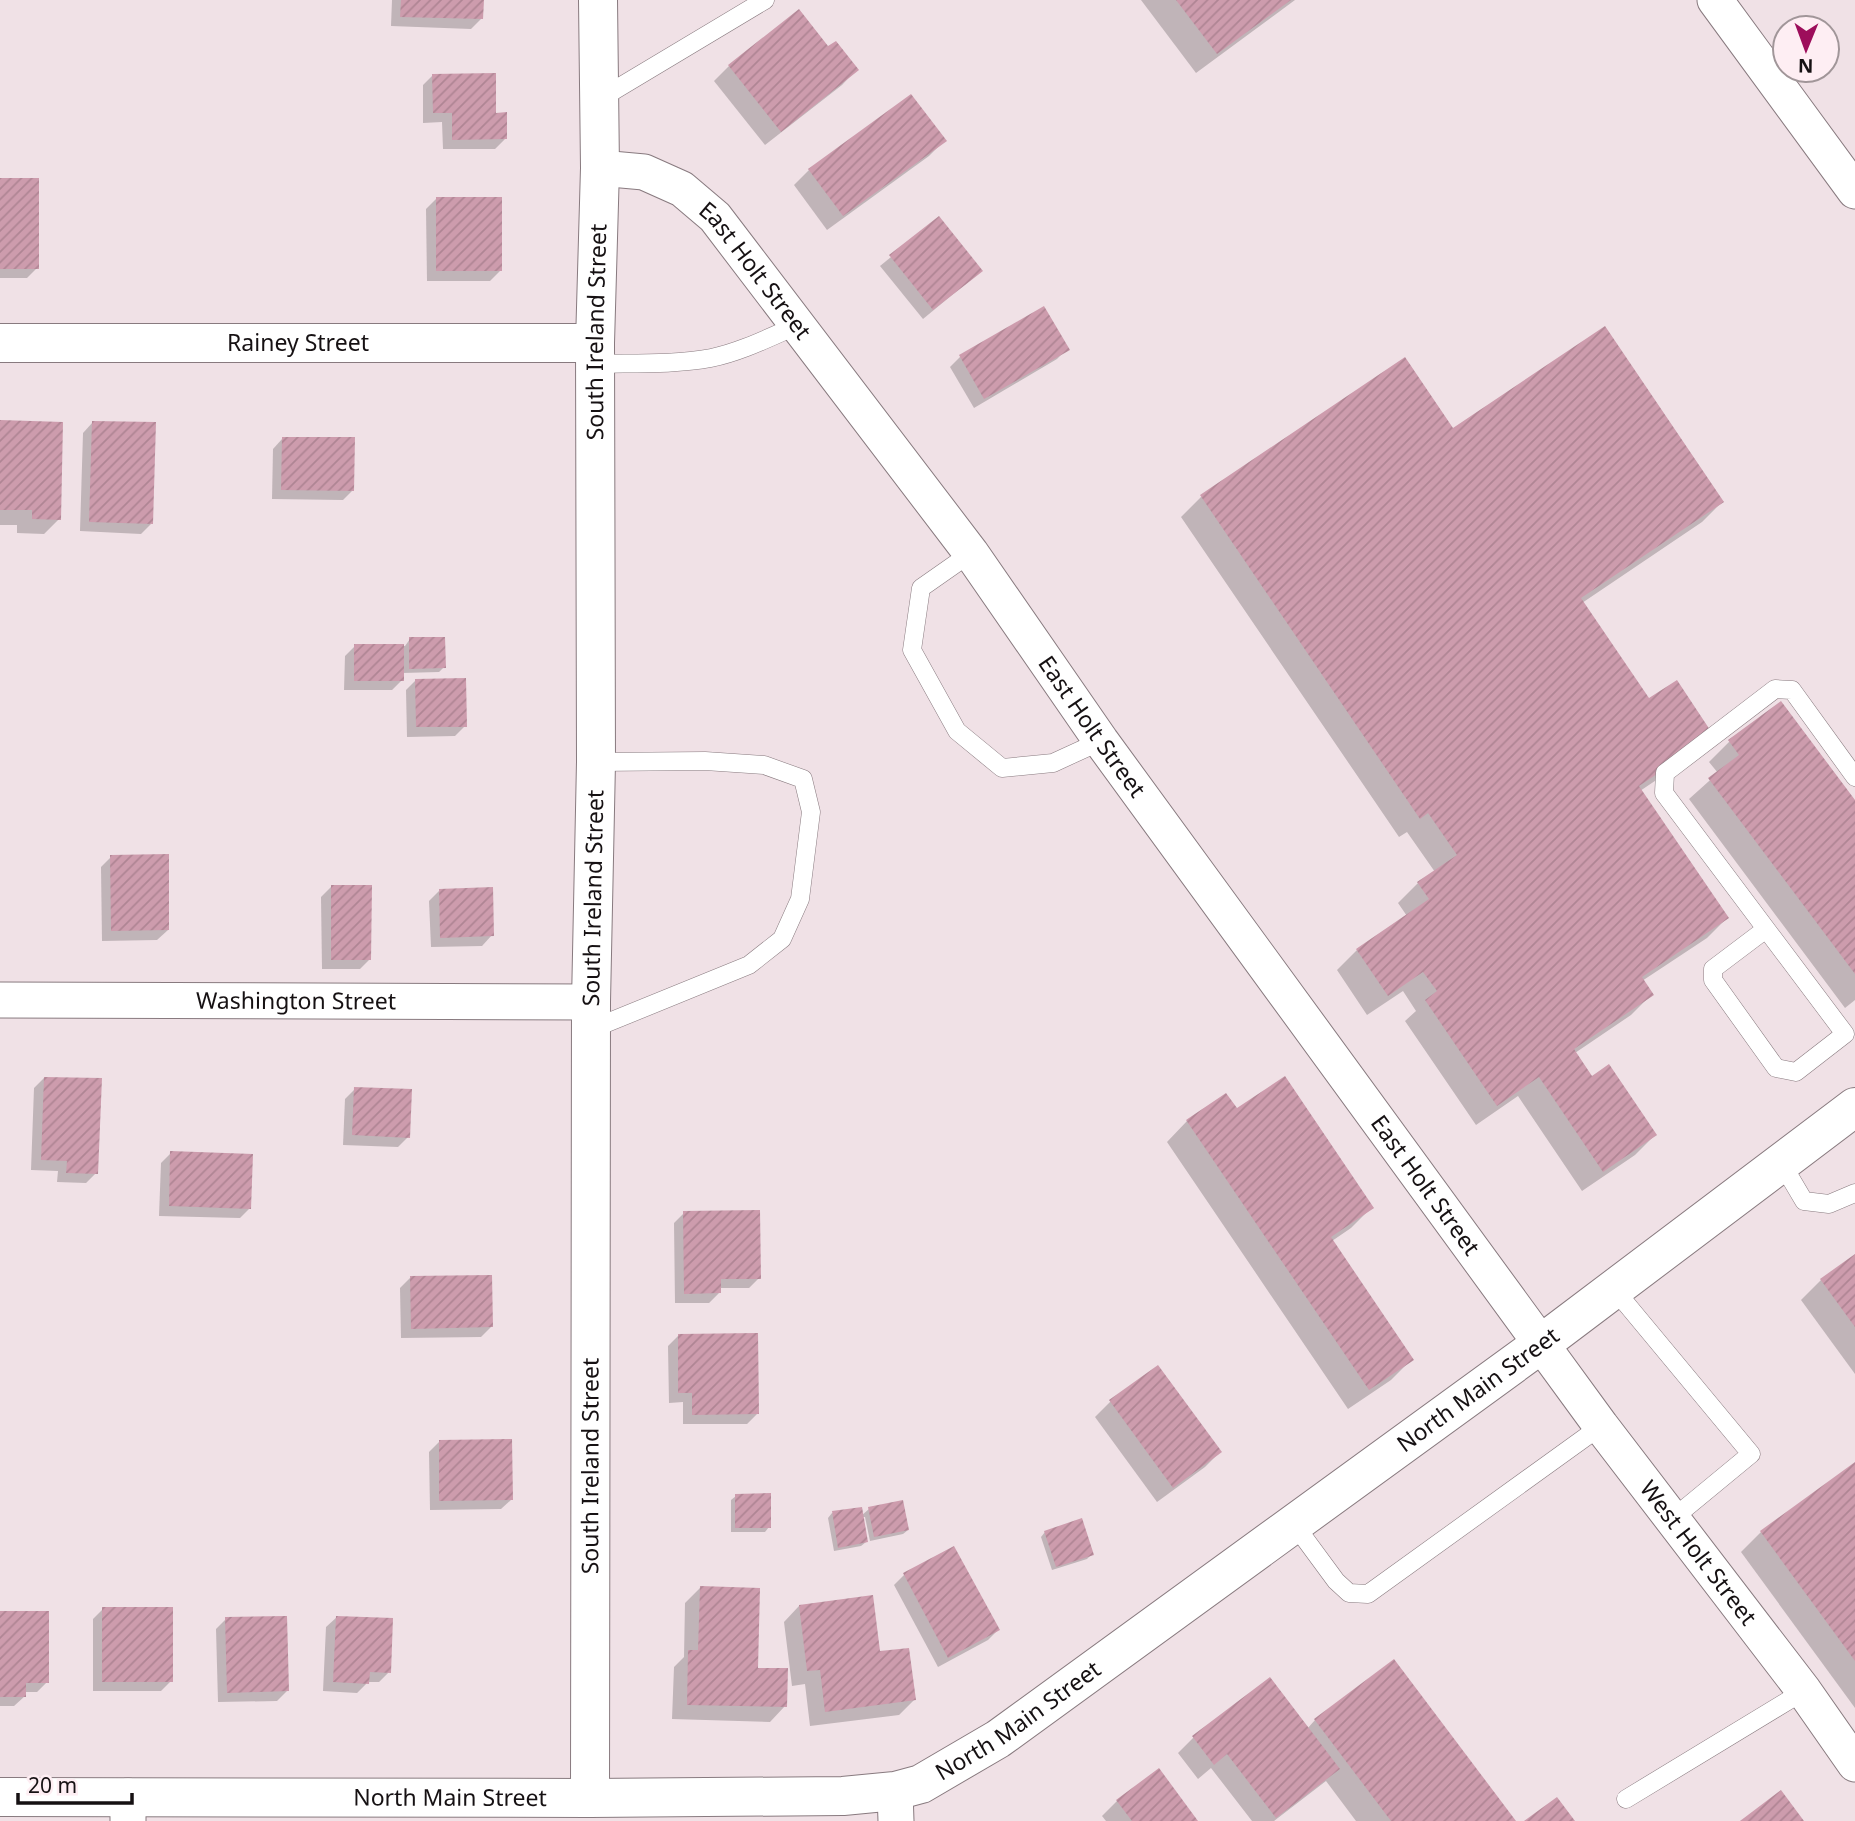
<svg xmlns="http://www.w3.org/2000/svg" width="1855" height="1821" viewBox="0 0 1855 1821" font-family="'Noto Sans',sans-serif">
	<defs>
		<pattern id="building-hatch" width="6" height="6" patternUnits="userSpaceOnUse" patternTransform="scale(1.75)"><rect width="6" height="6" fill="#cd9cad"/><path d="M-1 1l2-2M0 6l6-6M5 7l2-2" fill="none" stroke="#af8594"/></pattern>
	</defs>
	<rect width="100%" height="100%" fill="#f0e1e6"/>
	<g fill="#0003">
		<polygon points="392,0 482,0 481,19 471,29 391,26"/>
		<polygon points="1141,0 1295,0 1196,73"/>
		<polygon points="828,49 857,69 842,85 765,145 714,81 729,66"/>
		<polygon points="433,75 494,115 505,139 495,149 443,149 442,122 423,123 423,85"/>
		<polygon points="944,141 929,156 827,230 794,185 809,170"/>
		<polygon points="0,180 37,268 27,278 0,278"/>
		<polygon points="436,199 500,271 490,281 427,281 426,209"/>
		<polygon points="939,218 981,271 923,319 880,266"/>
		<polygon points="1043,308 1067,349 1057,359 974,408 950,367 960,357"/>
		<polygon points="0,422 59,519 44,534 17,533 17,525 0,525"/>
		<polygon points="93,422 151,524 141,534 80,531 83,433"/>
		<polygon points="1453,430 1722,502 1702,522 1582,603 1648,701 1692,756 1640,791 1727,918 1707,938 1642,981 1651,995 1631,1015 1575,1053 1591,1078 1655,1135 1635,1155 1582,1191 1518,1096 1476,1125 1405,1021 1416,1011 1403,991 1367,1015 1337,970 1357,950 1407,916 1398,903 1418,883 1435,872 1407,832 1399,837 1181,517 1201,497"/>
		<polygon points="283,438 353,490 343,500 272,499 273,449"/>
		<polygon points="410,639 444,667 439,672 402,673 402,680 392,690 344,690 345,656 355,646 405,646"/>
		<polygon points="416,680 465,726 455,736 407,737 406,690"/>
		<polygon points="1780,704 1855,803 1855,1000 1845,1008 1689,799 1718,773 1709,762 1729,742"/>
		<polygon points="111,857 168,930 157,940 102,941 101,867"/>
		<polygon points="331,887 370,959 360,969 322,969 321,897"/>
		<polygon points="439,891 492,935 482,946 431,947 429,901"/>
		<polygon points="44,1078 96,1173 86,1183 57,1182 58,1171 31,1170 34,1088"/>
		<polygon points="355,1089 408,1137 398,1147 343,1145 345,1099"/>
		<polygon points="1236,1111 1371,1208 1351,1228 1332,1241 1411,1360 1391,1380 1348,1409 1167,1142 1187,1121"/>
		<polygon points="171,1153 250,1208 240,1218 159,1216 161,1163"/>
		<polygon points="684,1213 759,1278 749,1288 719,1288 719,1293 709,1303 675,1303 674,1223"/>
		<polygon points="1855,1256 1855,1374 1801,1300 1821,1280"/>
		<polygon points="410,1278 491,1327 481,1337 401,1338 400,1288"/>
		<polygon points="678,1336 757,1414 747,1424 683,1424 683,1402 669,1403 668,1346"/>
		<polygon points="1157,1367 1220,1452 1205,1467 1157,1502 1095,1417 1110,1402"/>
		<polygon points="439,1442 512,1499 501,1509 430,1510 429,1452"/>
		<polygon points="1855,1464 1855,1708 1741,1552 1761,1532"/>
		<polygon points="736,1496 769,1527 765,1532 731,1532 731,1500"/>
		<polygon points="869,1509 908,1530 903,1534 870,1541 865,1517 862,1517 866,1542 861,1546 834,1551 828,1518 832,1513 861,1516"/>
		<polygon points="1045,1532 1092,1554 1087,1559 1052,1570 1041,1537"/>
		<polygon points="954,1548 998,1630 988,1640 938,1667 894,1585 904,1575"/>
		<polygon points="700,1588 757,1670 785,1706 770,1722 672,1719 674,1667 684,1657 685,1603"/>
		<polygon points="799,1606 878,1653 914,1700 899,1715 810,1726 805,1684 792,1686 784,1622"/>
		<polygon points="103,1609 171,1681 161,1691 93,1691 93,1619"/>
		<polygon points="0,1613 47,1682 37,1692 25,1692 25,1696 14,1706 0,1706"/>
		<polygon points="337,1617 389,1672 379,1682 368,1682 357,1693 323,1691 326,1627"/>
		<polygon points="226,1619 287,1691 277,1701 218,1702 216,1629"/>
		<polygon points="1269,1680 1307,1729 1315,1720 1513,1821 1356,1821 1326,1781 1274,1821 1252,1821 1211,1768 1198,1779 1178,1753 1193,1738"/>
		<polygon points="1117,1801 1196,1821 1106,1821 1102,1816"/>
	</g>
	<g fill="url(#building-hatch)">
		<polygon points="401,0 484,0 483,19 400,17"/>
		<polygon points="1176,0 1291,0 1217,54"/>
		<polygon points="799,9 828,46 836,41 859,70 781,132 728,65"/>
		<polygon points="496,73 496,113 507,112 507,139 452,140 452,113 433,113 432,74"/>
		<polygon points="911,94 947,141 843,216 808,169"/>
		<rect x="0" y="178" width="39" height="91"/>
		<rect x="436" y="197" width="66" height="74"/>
		<polygon points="939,216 983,271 933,310 889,255"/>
		<polygon points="1044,306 1070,350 984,399 959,355"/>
		<polygon points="1605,326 1724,502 1581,598 1649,698 1677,680 1714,736 1639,786 1729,918 1642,977 1654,995 1574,1049 1592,1076 1609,1064 1657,1135 1603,1172 1539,1077 1497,1106 1425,1000 1437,991 1423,972 1388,996 1356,949 1429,899 1417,882 1457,855 1428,813 1420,819 1200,495 1405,357 1453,428"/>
		<polygon points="0,420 63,422 61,520 32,519 32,510 0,510"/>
		<polygon points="92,421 156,422 153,524 89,522"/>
		<polygon points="282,437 355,437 354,491 281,490"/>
		<polygon points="409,637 445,637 446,668 409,669"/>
		<rect x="354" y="644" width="50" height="37"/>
		<polygon points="466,678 467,727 416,727 415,679"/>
		<polygon points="1781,701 1855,800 1855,974 1708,778 1739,755 1728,740"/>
		<polygon points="169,854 169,930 111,931 110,855"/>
		<polygon points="331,885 372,885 371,960 331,960"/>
		<polygon points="493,887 494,936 440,938 439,889"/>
		<polygon points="1285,1076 1374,1208 1331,1237 1414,1360 1369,1390 1186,1120 1226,1093 1237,1108"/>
		<polygon points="44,1077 102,1078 98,1174 66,1173 67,1161 41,1160"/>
		<polygon points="354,1087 412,1089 410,1138 352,1135"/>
		<polygon points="170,1151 253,1154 251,1209 169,1206"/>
		<polygon points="760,1210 761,1279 721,1279 721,1293 684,1294 683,1211"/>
		<polygon points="1855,1254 1855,1327 1820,1279"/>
		<polygon points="492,1275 493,1327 411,1329 410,1276"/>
		<polygon points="758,1333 759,1414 692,1415 692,1393 678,1393 678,1334"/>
		<polygon points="1158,1365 1222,1452 1173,1488 1109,1400"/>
		<polygon points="512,1439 513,1500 439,1501 439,1440"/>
		<polygon points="1855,1462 1855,1661 1760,1531"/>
		<polygon points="771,1493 771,1528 735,1528 735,1494"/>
		<polygon points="903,1500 909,1530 874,1537 868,1507"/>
		<polygon points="862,1507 868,1542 838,1548 832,1511"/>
		<polygon points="1082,1518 1094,1555 1056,1567 1044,1531"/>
		<polygon points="954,1546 1000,1630 948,1658 903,1573"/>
		<polygon points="700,1586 760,1588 758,1668 788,1668 787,1707 687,1705 688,1650 698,1650"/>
		<polygon points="873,1595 880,1651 909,1648 916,1700 825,1712 820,1670 807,1671 799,1605"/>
		<rect x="102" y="1607" width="71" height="75"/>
		<polygon points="0,1611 49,1611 49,1683 26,1683 26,1697 0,1697"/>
		<polygon points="287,1616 289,1691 227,1693 225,1617"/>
		<polygon points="336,1616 393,1618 391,1673 370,1672 369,1684 333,1682"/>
		<polygon points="1394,1659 1516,1821 1391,1821 1314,1719"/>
		<polygon points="1270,1677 1340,1769 1276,1818 1227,1754 1214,1765 1192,1736"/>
		<polygon points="1159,1768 1198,1821 1132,1821 1116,1800"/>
		<polygon points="1781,1790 1804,1821 1740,1821"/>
		<polygon points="1557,1797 1575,1821 1524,1821"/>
	</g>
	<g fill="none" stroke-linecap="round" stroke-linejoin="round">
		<defs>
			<g id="lane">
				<polyline points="598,100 765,0"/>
				<path d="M595,364C633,363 673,365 711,358C741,352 770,337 798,325"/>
				<polyline points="971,553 921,588 912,650 957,731 1002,768 1053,763 1101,741"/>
				<polyline points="1766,929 1713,969 1713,980 1776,1068 1796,1072 1845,1034 1664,793 1665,773 1775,689 1792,690 1855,777"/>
				<polyline points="592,1029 749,965 782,939 800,899 811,812 803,779 764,765 705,761 596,762"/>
				<polyline points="1781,1162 1804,1201 1829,1204 1855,1193"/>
				<polyline points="1614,1289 1751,1454 1671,1520"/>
				<polyline points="1294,1524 1336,1581 1349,1593 1368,1594 1601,1426"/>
				<polyline points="1626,1799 1804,1691"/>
			</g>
			<g id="street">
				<polyline points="1715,0 1855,191"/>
				<path id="s1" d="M600,168L644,172L682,189L715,217L971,553L1101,741L1601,1426L1804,1691L1855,1764"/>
				<path id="s2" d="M0,1000L591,1002"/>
				<polyline points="895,1791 896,1821"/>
				<polyline points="128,1796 128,1821"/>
			</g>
			<g id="secondary">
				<path id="s3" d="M0,343H595"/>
				<path id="s4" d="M0,1797L590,1798L843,1796L895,1791L921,1784L998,1739L1541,1344L1855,1107"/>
				<path id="s5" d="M590,1798L591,1002L596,762L595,343L600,168L598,0"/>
			</g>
		</defs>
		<use href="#lane" stroke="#887a7f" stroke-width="19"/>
		<use href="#street" stroke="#887a7f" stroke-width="37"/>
		<use href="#secondary" stroke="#887a7f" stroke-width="40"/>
		<use href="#lane" stroke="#fff" stroke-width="18"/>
		<use href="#street" stroke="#fff" stroke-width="35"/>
		<use href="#secondary" stroke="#fff" stroke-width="38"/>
	</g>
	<g text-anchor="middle" stroke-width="7" stroke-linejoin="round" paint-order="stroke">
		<g font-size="23" fill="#161113" stroke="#feeef3">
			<text dy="8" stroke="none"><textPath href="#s1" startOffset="196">East Holt Street</textPath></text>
			<text dy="8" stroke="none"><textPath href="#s5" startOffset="1466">South Ireland Street</textPath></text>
			<text dy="8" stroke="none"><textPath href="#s3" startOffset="298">Rainey Street</textPath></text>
			<text dy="8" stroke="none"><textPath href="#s1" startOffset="763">East Holt Street</textPath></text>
			<text dy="8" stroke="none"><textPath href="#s5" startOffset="900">South Ireland Street</textPath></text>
			<text dy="8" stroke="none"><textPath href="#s2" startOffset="296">Washington Street</textPath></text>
			<text dy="8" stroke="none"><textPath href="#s1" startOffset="1330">East Holt Street</textPath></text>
			<text dy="8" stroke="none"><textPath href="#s4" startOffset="1605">North Main Street</textPath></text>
			<text dy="8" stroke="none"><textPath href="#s5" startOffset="332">South Ireland Street</textPath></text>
			<text dy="8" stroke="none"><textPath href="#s1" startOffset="1788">West Holt Street</textPath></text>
			<text dy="8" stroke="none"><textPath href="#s4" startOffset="1038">North Main Street</textPath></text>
			<text dy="8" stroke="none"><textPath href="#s4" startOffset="450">North Main Street</textPath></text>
		</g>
	</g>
	<g transform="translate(1806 49) rotate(181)"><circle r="33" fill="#feeef3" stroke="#a19699" stroke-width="2"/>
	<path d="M0-5L12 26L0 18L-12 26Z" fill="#9d0e5b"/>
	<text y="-10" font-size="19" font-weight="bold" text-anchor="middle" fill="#161113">N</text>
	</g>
	<path d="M18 1793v10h114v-10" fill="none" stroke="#161113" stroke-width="3.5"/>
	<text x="28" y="1793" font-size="21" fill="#161113" stroke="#feeef3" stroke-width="5" paint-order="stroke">20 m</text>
</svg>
